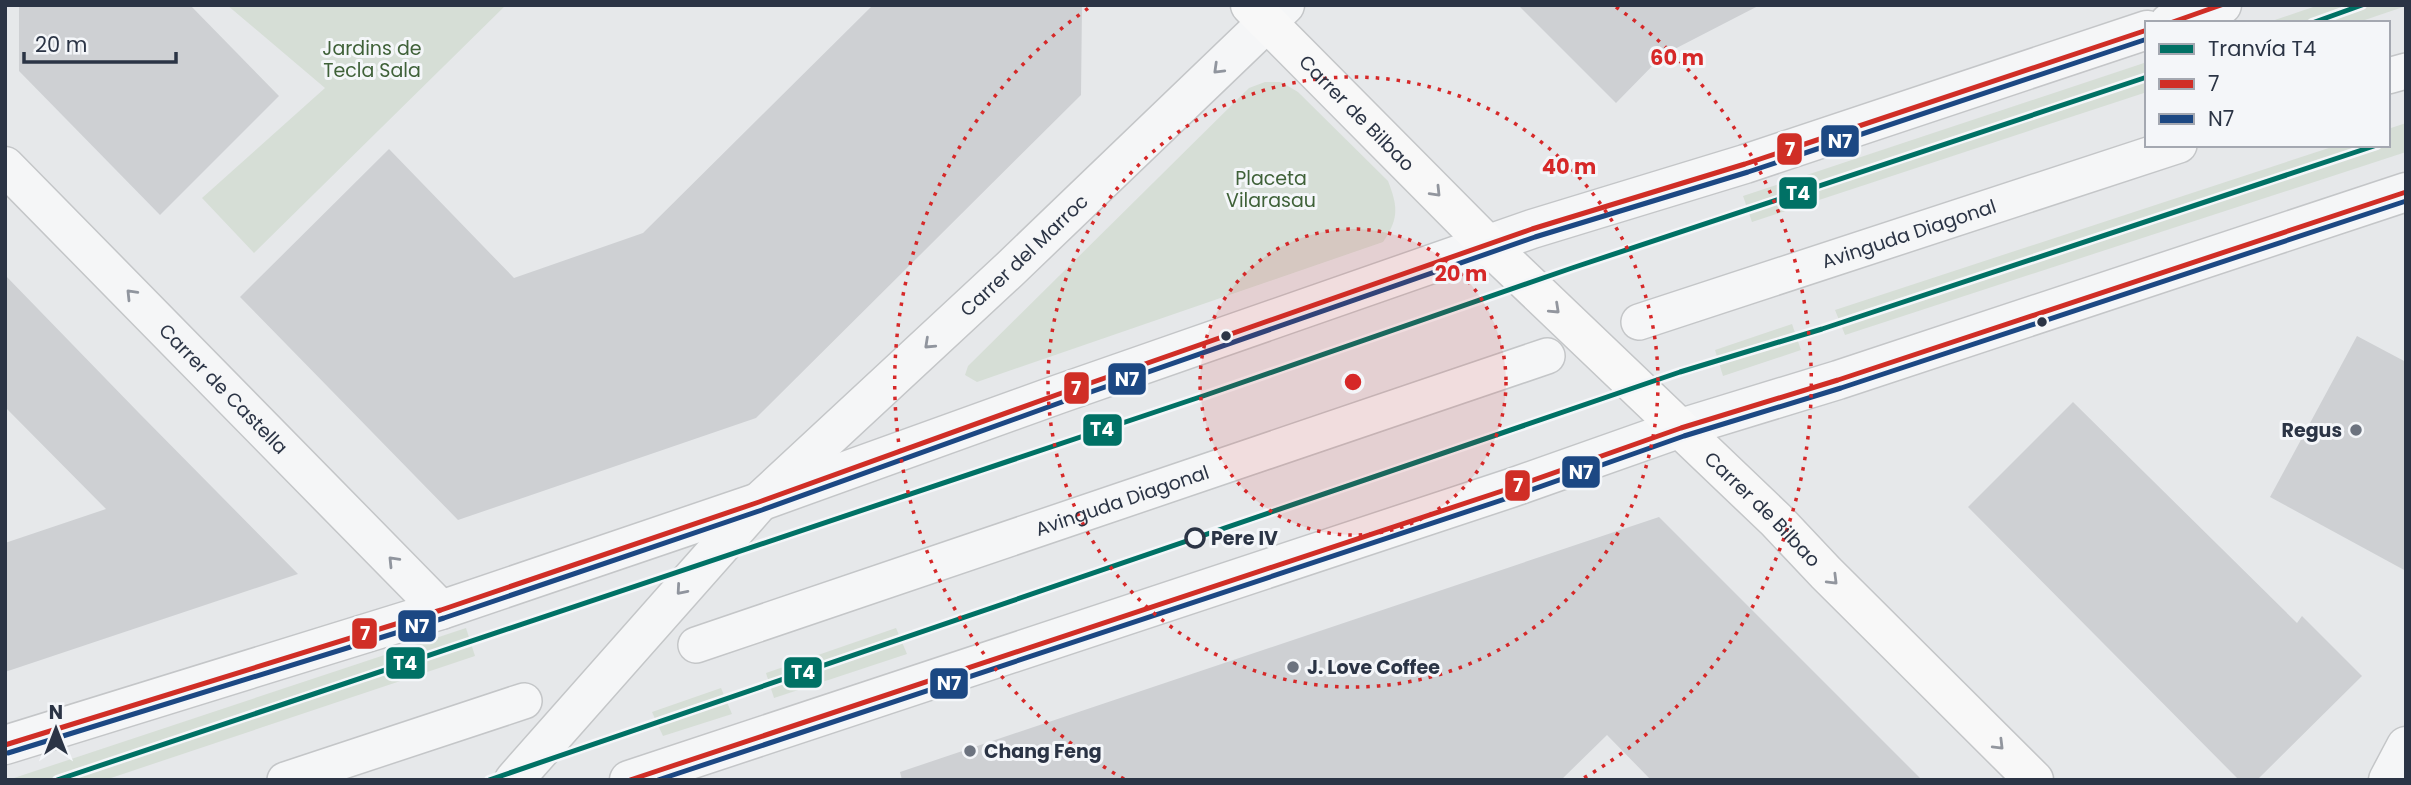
<svg xmlns="http://www.w3.org/2000/svg" width="2411" height="785" viewBox="0 0 2411 785" font-family="Poppins,sans-serif">
	<rect width="100%" height="100%" fill="#e6e8ea"/>
	<g fill="#d6ded6">
		<polygon points="227,5 506,5 254,253 202,198 325,88"/>
		<polygon points="2319,5 2406,5 2406,6 2356,23 2266,23"/>
		<polygon points="2147,62 2147,92 1752,222 1743,196"/>
		<path d="M1265,82H1281L1298,92L1388,181C1398,207 1399,218 1383,242L977,382L965,375L968,366L1249,88Z"/>
		<polygon points="2406,123 2406,152 1845,335 1835,310 2338,145 2388,145 2388,129"/>
		<polygon points="1792,324 1801,350 1723,376 1715,350"/>
		<polygon points="466,628 475,656 105,780 8,780"/>
		<polygon points="896,628 907,654 774,698 766,673"/>
		<polygon points="721,688 732,714 663,736 652,712"/>
	</g>
	<g fill="#ced0d3">
		<polygon points="19,5 190,5 279,96 160,215 19,71"/>
		<polygon points="873,5 1082,5 1081,95 756,418 458,520 240,297 389,149 514,278 643,233"/>
		<polygon points="1518,5 1760,5 1663,55 1616,103"/>
		<polygon points="5,275 139,413 298,574 5,672 5,543 106,509 5,407"/>
		<polygon points="2357,336 2406,362 2406,571 2270,497"/>
		<polygon points="2073,402 2297,623 2302,616 2362,676 2257,780 2239,780 1968,507"/>
		<polygon points="1659,517 1922,780 1651,780 1607,735 1561,780 902,780 900,772"/>
	</g>
	<g fill="none" stroke-linecap="round" stroke-linejoin="round">
		<defs>
			<g id="pedestrian">
				<polyline points="2388,76 2406,71"/>
				<path id="s1" d="M1639,322L2179,145"/>
				<path id="s2" d="M696,645L1547,356"/>
				<polyline points="285,780 524,701"/>
			</g>
			<g id="minor">
				<path id="s3" d="M5,166L441,610"/>
				<path id="s4" d="M759,502L1009,270L1285,5"/>
				<polyline points="2388,780 2406,746"/>
			</g>
			<g id="tertiary">
				<polyline points="2169,23 2222,5"/>
				<polyline points="5,745 441,610 759,502 1059,394 1532,229 1745,164 2147,30"/>
				<polyline points="514,780 758,504"/>
				<polyline points="629,780 1511,488 1681,428 1838,380 2406,192"/>
			</g>
			<g id="secondary">
				<path id="s5" d="M1250,5L1488,245L1776,520L1826,573L2034,780"/>
			</g>
		</defs>
		<use href="#pedestrian" stroke="#c4c6c8" stroke-width="38"/>
		<use href="#minor" stroke="#c4c6c8" stroke-width="41"/>
		<use href="#tertiary" stroke="#c4c6c8" stroke-width="41"/>
		<use href="#secondary" stroke="#c4c6c8" stroke-width="41"/>
		<use href="#pedestrian" stroke="#f5f6f7" stroke-width="35"/>
		<use href="#minor" stroke="#f5f6f7" stroke-width="38"/>
		<use href="#tertiary" stroke="#f5f6f7" stroke-width="38"/>
		<use href="#secondary" stroke="#f8f8f8" stroke-width="38"/>
		<defs>
			<g id="bus-1">
				<polyline points="2170,23 2221,5"/>
				<polyline points="5,745 441,610 759,502 1059,394 1532,229 1745,164 2147,30"/>
				<polyline points="630,780 1511,488 1681,428 1838,380 2406,192"/>
			</g>
			<g id="bus-2">
				<polyline points="8,753 444,618 762,510 1062,402 1535,237 1748,172 2147,39"/>
				<polyline points="658,780 1514,496 1684,436 1841,388 2406,201"/>
			</g>
		</defs>
		<use href="#bus-1" stroke="#f4f6f9" stroke-width="10"/>
		<use href="#bus-2" stroke="#f4f6f9" stroke-width="10"/>
		<use href="#bus-1" stroke="#d02e26" stroke-width="5"/>
		<use href="#bus-2" stroke="#1c4883" stroke-width="5"/>
		<defs>
			<g id="tram-1">
				<polyline points="2312,23 2362,5"/>
				<polyline points="57,780 1206,395 1572,268 2147,77"/>
				<polyline points="489,780 1680,372 1822,329 2377,145"/>
			</g>
		</defs>
		<use href="#tram-1" stroke="#f4f6f9" stroke-width="10"/>
		<use href="#tram-1" stroke="#007165" stroke-width="5"/>
	</g>
	<defs><path id="oneway-chevron" d="M-2-3.5L2.5 0L-2 3.5" fill="none" stroke-width="1.6" stroke-linecap="round" stroke-linejoin="round" transform="scale(1.75)"/></defs>
	<g stroke="#90959e">
		<use href="#oneway-chevron" transform="translate(1218 69) rotate(136)"/>
		<use href="#oneway-chevron" transform="translate(131 294) rotate(-134)"/>
		<use href="#oneway-chevron" transform="translate(929 344) rotate(137)"/>
		<use href="#oneway-chevron" transform="translate(393 561) rotate(-134)"/>
		<use href="#oneway-chevron" transform="translate(681 590) rotate(131)"/>
	</g>
	<g stroke="#92969e">
		<use href="#oneway-chevron" transform="translate(1436 192) rotate(46)"/>
		<use href="#oneway-chevron" transform="translate(1555 309) rotate(43)"/>
		<use href="#oneway-chevron" transform="translate(1833 580) rotate(45)"/>
		<use href="#oneway-chevron" transform="translate(1999 745) rotate(45)"/>
	</g>
	<circle cx="1353" cy="382" r="153" fill="#d62828" fill-opacity=".12"/>
	<g fill="none" stroke="#d62828" stroke-width="3.5" stroke-dasharray="3.5 7">
		<circle cx="1353" cy="382" r="153"/>
		<circle cx="1353" cy="382" r="305"/>
		<path d="M1124 779A458 458 0 0 1 1090 7M1616 7A458 458 0 0 1 1582 779"/>
	</g>
	<g fill="#2b3445" stroke="#f4f6f9" stroke-width="2.5">
		<circle cx="2042" cy="322" r="6"/>
		<circle cx="1226" cy="336" r="6"/>
	</g>
	<g fill="#6c737f" stroke="#f4f6f9" stroke-width="2.5">
		<circle cx="2356" cy="430" r="7"/>
		<circle cx="1293" cy="667" r="7"/>
		<circle cx="970" cy="751" r="7"/>
	</g>
	<circle fill="#f4f6f9" stroke="#2b3445" stroke-width="3.5" cx="1195" cy="538" r="9"/>
	<g text-anchor="middle" stroke-width="6" stroke-linejoin="round" paint-order="stroke">
		<g font-size="19" fill="#3f6138" stroke="#f4f6f9">
			<text x="372" y="55">Jardins de<tspan x="372" dy="22">Tecla Sala</tspan></text>
			<text x="1271" y="185">Placeta<tspan x="1271" dy="22">Vilarasau</tspan></text>
		</g>
		<g font-size="19" fill="#2b3445" stroke="#f4f6f9">
			<text dy="7" stroke="none"><textPath href="#s5" startOffset="152">Carrer de Bilbao</textPath></text>
			<text dy="7" stroke="none"><textPath href="#s1" startOffset="284">Avinguda Diagonal</textPath></text>
			<text dy="7" stroke="none"><textPath href="#s4" startOffset="362">Carrer del Marroc</textPath></text>
			<text dy="7" stroke="none"><textPath href="#s3" startOffset="312">Carrer de Castella</textPath></text>
			<text dy="7" stroke="none"><textPath href="#s2" startOffset="450">Avinguda Diagonal</textPath></text>
			<text dy="7" stroke="none"><textPath href="#s5" startOffset="719">Carrer de Bilbao</textPath></text>
		</g>
		<g font-size="19" font-weight="bold" fill="#2b3445" stroke="#f4f6f9" text-anchor="start">
			<text x="2342" y="437" text-anchor="end">Regus</text>
			<text x="1307" y="674">J. Love Coffee</text>
			<text x="984" y="758">Chang Feng</text>
		</g>
		<g font-size="19" font-weight="bold" fill="#2b3445" stroke="#f4f6f9" text-anchor="start">
			<text x="1211" y="545">Pere IV</text>
		</g>
	</g>
	<circle cx="1353" cy="382" r="10" fill="#d62828" stroke="#f4f6f9" stroke-width="3.5"/>
	<g font-size="21" text-anchor="middle" font-weight="bold" fill="#d62828" stroke="#f4f6f9" stroke-width="6" stroke-linejoin="round" paint-order="stroke">
		<text x="1677" y="65">60 m</text>
		<text x="1569" y="174">40 m</text>
		<text x="1461" y="281">20 m</text>
	</g>
	<g stroke="#f4f6f9" stroke-width="2.5">
		<rect x="1820" y="124" width="40" height="34" rx="7" fill="#1c4883"/>
		<rect x="1776" y="132" width="27" height="34" rx="7" fill="#d02e26"/>
		<rect x="1778" y="176" width="40" height="34" rx="7" fill="#007165"/>
		<rect x="1107" y="362" width="40" height="34" rx="7" fill="#1c4883"/>
		<rect x="1063" y="371" width="27" height="34" rx="7" fill="#d02e26"/>
		<rect x="1082" y="413" width="41" height="34" rx="7" fill="#007165"/>
		<rect x="1561" y="455" width="40" height="34" rx="7" fill="#1c4883"/>
		<rect x="1504" y="469" width="27" height="33" rx="7" fill="#d02e26"/>
		<rect x="397" y="609" width="40" height="34" rx="7" fill="#1c4883"/>
		<rect x="351" y="617" width="27" height="33" rx="7" fill="#d02e26"/>
		<rect x="385" y="646" width="41" height="34" rx="7" fill="#007165"/>
		<rect x="783" y="656" width="40" height="33" rx="7" fill="#007165"/>
		<rect x="929" y="667" width="40" height="33" rx="7" fill="#1c4883"/>
	</g>
	<g font-size="19" text-anchor="middle" font-weight="bold" fill="#fff">
		<text x="1840" y="148">N7</text>
		<text x="1790" y="156">7</text>
		<text x="1798" y="200">T4</text>
		<text x="1127" y="386">N7</text>
		<text x="1076" y="395">7</text>
		<text x="1102" y="436">T4</text>
		<text x="1581" y="479">N7</text>
		<text x="1518" y="492">7</text>
		<text x="417" y="633">N7</text>
		<text x="365" y="640">7</text>
		<text x="405" y="670">T4</text>
		<text x="803" y="679">T4</text>
		<text x="949" y="690">N7</text>
	</g>
	<rect width="2411" height="785" fill="none" stroke="#2b3445" stroke-width="14"/>
	<rect x="2145" y="21" width="245" height="126" fill="#f4f6f9" stroke="#a4a8b1" stroke-width="2"/>
	<rect x="2159" y="44" width="35" height="10" fill="#007165" stroke="#a4a8b1" stroke-width="2"/>
	<text x="2208" y="56" font-size="21" fill="#2b3445">Tranvía T4</text>
	<rect x="2159" y="79" width="35" height="10" fill="#d02e26" stroke="#a4a8b1" stroke-width="2"/>
	<text x="2208" y="91" font-size="21" fill="#2b3445">7</text>
	<rect x="2159" y="114" width="35" height="10" fill="#1c4883" stroke="#a4a8b1" stroke-width="2"/>
	<text x="2208" y="126" font-size="21" fill="#2b3445">N7</text>
	<g transform="translate(56 729)" stroke="#f4f6f9" stroke-width="5" paint-order="stroke">
	<path d="M0-5L12 26L0 18L-12 26Z" fill="#2b3445"/>
	<text y="-10" font-size="19" font-weight="bold" text-anchor="middle" fill="#2b3445">N</text>
	</g>
	<path d="M24 52v10h152v-10" fill="none" stroke="#2b3445" stroke-width="3.5"/>
	<text x="35" y="52" font-size="21" fill="#2b3445" stroke="#f4f6f9" stroke-width="5" paint-order="stroke">20 m</text>
</svg>
